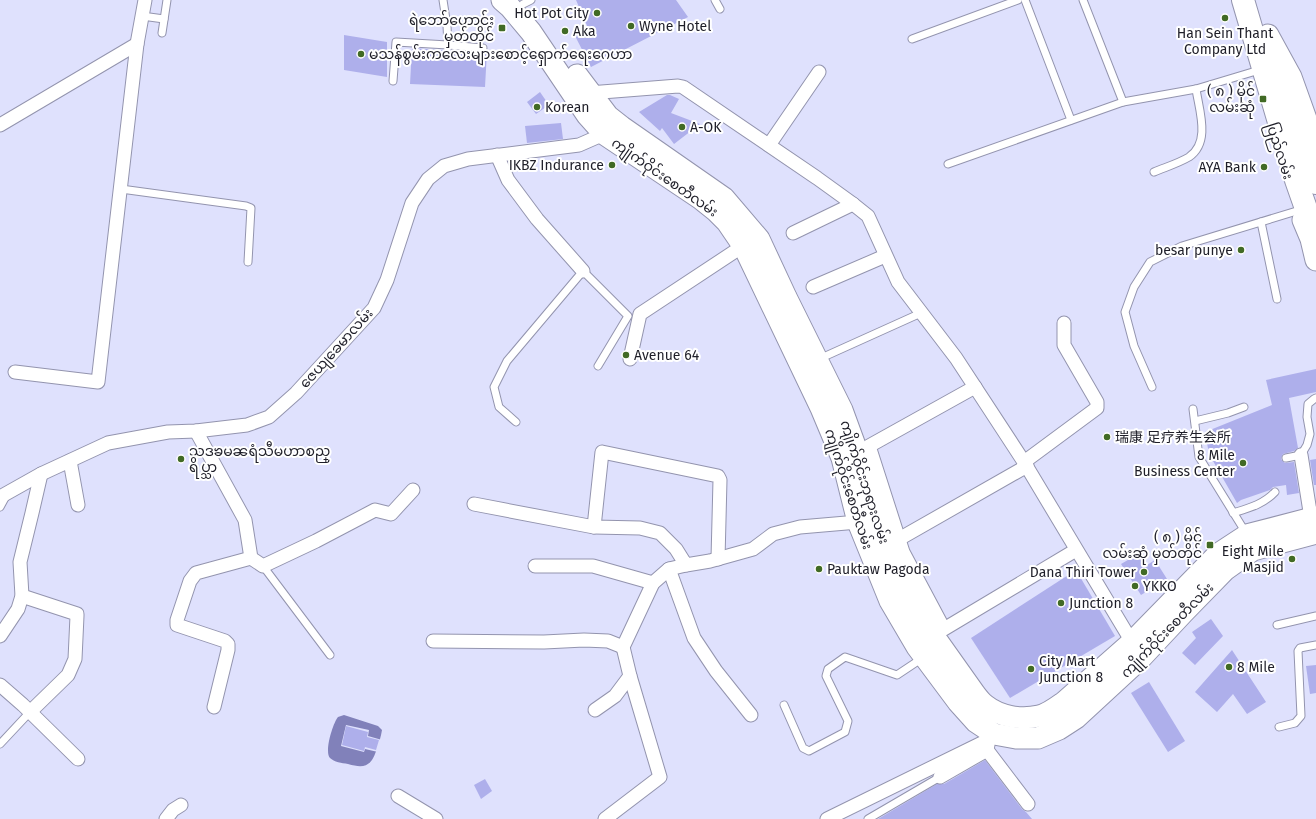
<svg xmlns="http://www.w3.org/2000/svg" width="1316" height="819" viewBox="0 0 1316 819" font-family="'Fira Sans','Noto Sans SC','Noto Sans Myanmar',sans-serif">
	<rect width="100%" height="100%" fill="#dfe1fd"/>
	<path fill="#8181ba" d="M344,715L378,726L382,730C381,736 379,743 377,748C372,766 365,769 348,764C342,763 334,762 330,758C324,752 333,723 338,717Z"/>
	<polygon fill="#dfe1fd" points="346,725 369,730 368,736 382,740 378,752 365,749 364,752 341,746"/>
	<g fill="#aeafeb">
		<polygon points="576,0 676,0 688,17 591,67 574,34 588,28"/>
		<polygon points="344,35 387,42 387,77 344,70"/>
		<polygon points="412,48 483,53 487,51 485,87 410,84"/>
		<polygon points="540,92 549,105 536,114 527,102"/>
		<polygon points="667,95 670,95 679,99 671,113 700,124 674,144 662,128 660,131 639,112"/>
		<polygon points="561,123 563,139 527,143 525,126"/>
		<polygon points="1316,369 1316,392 1289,398 1298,448 1294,451 1283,454 1281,459 1285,463 1294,462 1299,493 1287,495 1286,485 1273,487 1270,490 1241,500 1237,503 1209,454 1205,432 1272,405 1266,380"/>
		<polygon points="1316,459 1316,485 1314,485 1310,460"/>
		<polygon points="1140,553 1147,565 1155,560 1167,579 1141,595 1121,564"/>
		<polygon points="1076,570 1115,636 1010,698 971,638"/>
		<polygon points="1211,619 1223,636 1195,665 1182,653 1196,638 1192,632"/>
		<polygon points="1232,650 1266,702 1247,714 1233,694 1217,712 1195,692"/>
		<polygon points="1316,665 1316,693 1310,694 1306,666"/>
		<polygon points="1149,682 1185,741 1168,752 1131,693"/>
		<polygon points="346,726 368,732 367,737 379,740 376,750 365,747 364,751 342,745"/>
		<polygon points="985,760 1022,809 1026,812 1032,819 878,819 937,784 944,784"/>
		<polygon points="485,779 492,791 481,799 474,785"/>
	</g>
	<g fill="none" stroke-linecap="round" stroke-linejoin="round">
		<defs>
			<g id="service">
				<polyline points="715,0 720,9"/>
				<polyline points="1025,0 1071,120"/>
				<polyline points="1083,0 1123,102"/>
				<polyline points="523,4 531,0"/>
				<polyline points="142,16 164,19"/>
				<polyline points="162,33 167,0"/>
				<polyline points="912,39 1018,0"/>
				<polyline points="448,45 483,48"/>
				<polyline points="393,81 396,42 448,45 447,26 443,0"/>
				<polyline points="948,164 1123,102 1196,89 1256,71"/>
				<path d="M1154,172C1166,167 1179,163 1189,157C1211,142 1199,110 1196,89"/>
				<polyline points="121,189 246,206 251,208 248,262"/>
				<polyline points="1261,222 1277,299"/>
				<polyline points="819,359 921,313"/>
				<polyline points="1152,387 1134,346 1125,312 1134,287 1150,262 1182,246 1300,210"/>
				<polyline points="1193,409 1199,457 1246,533"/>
				<polyline points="1195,421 1228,413 1244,407"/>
				<polyline points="516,422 499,407 494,387 507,361 583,271 628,316 598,366"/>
				<polyline points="1286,458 1301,455 1307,445 1310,434 1307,417 1308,404 1314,399 1316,398"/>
				<polyline points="0,507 6,496"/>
				<path d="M1233,513C1249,508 1264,504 1275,492"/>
				<polyline points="263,566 330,655"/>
				<polyline points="1277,625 1316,616"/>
				<polyline points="784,705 803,748 809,751 845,732 848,721 826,676 828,669 845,657 897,675 924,657"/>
				<polyline points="1279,727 1295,723 1301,716 1298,651 1300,648 1316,645"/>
				<polyline points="0,744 30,712"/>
				<polyline points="868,819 940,777"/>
			</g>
			<g id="minor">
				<polyline points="589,93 678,86 683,87 817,178 853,204 868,216 898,282 956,358 1024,462 1132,642"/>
				<polyline points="0,125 137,44"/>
				<polyline points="769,145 819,72"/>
				<polyline points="497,155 508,180 537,219 583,271"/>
				<polyline points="793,233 853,204"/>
				<polyline points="813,287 885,256"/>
				<polyline points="630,359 640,314 749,242"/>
				<polyline points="15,372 98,382 137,44 145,0"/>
				<polyline points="975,387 869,446 903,552 944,629 1076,550"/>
				<polyline points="196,431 245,520 251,558 263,566 316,541 375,510 391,514 413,490"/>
				<polyline points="1301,455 1311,518"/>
				<polyline points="70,461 78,505"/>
				<polyline points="1024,462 1097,408 1097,402 1064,345 1064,323"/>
				<polyline points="0,497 41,474 108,443 168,432 196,431 247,425 269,417 296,393 374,308 387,280 412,203 428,179 444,166 468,159 579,145 604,134 609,130"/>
				<polyline points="474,504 594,527 640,528 660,533 676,549 686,565 710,561 753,549 773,534 800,527 858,522 864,521"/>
				<polyline points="594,527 602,452 718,476 720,480 718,559"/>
				<polyline points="899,539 1027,466"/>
				<polyline points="535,566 593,566 653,583"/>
				<polyline points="669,569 694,638 716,671 751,715"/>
				<polyline points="22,596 77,614 77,616 75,659 68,675 30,712"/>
				<polyline points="0,636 18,609 22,596 20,562 32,513 41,474"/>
				<polyline points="433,641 544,642 584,640 608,641 623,647 653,583 669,569 686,565"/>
				<polyline points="0,685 23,705 78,759"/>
				<polyline points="214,707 228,650 228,644 225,641 177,625 177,620 190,581 196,573 251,558"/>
				<polyline points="595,710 615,696 630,676 623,647"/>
				<polyline points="987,750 1028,804"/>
				<polyline points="940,777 987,750 989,739"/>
				<polyline points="398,796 436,819"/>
				<polyline points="166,819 173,810 181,805"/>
				<polyline points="605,819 660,777 630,676"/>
				<polyline points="827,819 988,740"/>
			</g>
			<g id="primary">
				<polyline points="502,0 510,7 531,32 587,115 604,134 701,199 716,211 727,222 744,247 821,408 842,458 858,522 890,601 917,647 958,702 976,722 994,734 1016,738 1038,738 1059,729 1076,718 1140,659 1183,613 1225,570 1253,550 1316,533"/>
				<polyline points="1268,35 1291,77 1316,147"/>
				<path d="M577,75L608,116L622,127L724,198L759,239L786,297L842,410L857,451L876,517L895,568L919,615L975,694C978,698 981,702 985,705C1000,717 1021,720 1039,716C1048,714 1057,707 1064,702L1132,642L1218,554L1247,535L1316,517"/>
				<polyline points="1303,220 1311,239 1316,260"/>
			</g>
			<g id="trunk">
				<polyline points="1243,0 1296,180 1316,237"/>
				<polyline points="1280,74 1316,183"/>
			</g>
		</defs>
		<use href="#service" stroke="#9394ae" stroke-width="9"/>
		<use href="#minor" stroke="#9394ae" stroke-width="15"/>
		<use href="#primary" stroke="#9394ae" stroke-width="23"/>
		<use href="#trunk" stroke="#9394ae" stroke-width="24"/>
		<use href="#service" stroke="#fff" stroke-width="7"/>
		<use href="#minor" stroke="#fff" stroke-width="13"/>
		<use href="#primary" stroke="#fff" stroke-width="21"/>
		<use href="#trunk" stroke="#fff" stroke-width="22"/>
	</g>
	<g fill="#416a25" stroke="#fff" stroke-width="1.5">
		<circle cx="597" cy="13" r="4"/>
		<circle cx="1225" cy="18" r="4"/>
		<circle cx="631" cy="26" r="4"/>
		<rect x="498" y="24" width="8" height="8" rx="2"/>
		<circle cx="565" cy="31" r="4"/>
		<circle cx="361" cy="54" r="4"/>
		<rect x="1259" y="95" width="8" height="8" rx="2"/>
		<circle cx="537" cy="107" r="4"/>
		<circle cx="682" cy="127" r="4"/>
		<circle cx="612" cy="165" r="4"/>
		<circle cx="1264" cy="167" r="4"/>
		<circle cx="1241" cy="250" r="4"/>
		<circle cx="626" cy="355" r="4"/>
		<circle cx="1107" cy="437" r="4"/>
		<circle cx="181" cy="459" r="4"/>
		<circle cx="1243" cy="463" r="4"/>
		<rect x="1206" y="541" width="8" height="8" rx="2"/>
		<circle cx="1292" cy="559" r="4"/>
		<circle cx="819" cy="569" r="4"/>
		<circle cx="1144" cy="572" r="4"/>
		<circle cx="1135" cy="586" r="4"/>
		<circle cx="1061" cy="603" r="4"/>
		<circle cx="1229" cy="667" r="4"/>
		<circle cx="1031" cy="669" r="4"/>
	</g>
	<g text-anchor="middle" stroke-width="4" stroke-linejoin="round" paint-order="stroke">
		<g font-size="14" fill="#1e1e28" stroke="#fff" text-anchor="start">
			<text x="589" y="18" text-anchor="end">Hot Pot City</text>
			<text x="494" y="25" text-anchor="end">ရဲဘော်ဟောင်း<tspan x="494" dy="16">မှတ်တိုင်</tspan></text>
			<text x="639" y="31">Wyne Hotel</text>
			<text x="573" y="36">Aka</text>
			<text x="1225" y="38" text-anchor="middle">Han Sein Thant<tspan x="1225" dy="16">Company Ltd</tspan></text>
			<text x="369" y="59">မသန်စွမ်းကလေးများစောင့်ရှောက်ရေးဂေဟာ</text>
			<text x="1255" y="96" text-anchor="end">( ၈ ) မိုင်<tspan x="1255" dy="16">လမ်းဆုံ</tspan></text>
			<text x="545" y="112">Korean</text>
			<text x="690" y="132">A-OK</text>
			<text x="604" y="170" text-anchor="end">IKBZ Indurance</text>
			<text x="1256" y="172" text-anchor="end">AYA Bank</text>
			<text x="1233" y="255" text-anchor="end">besar punye</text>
			<text x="634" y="360">Avenue 64</text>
			<text x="1115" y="442">瑞康 足疗养生会所</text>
			<text x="189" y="456">သဒၶမၼရံသီမဟာစည္<tspan x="189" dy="16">ရိပ္သာ</tspan></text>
			<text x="1235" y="460" text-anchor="end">8 Mile<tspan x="1235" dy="16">Business Center</tspan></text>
			<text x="1202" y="542" text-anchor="end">( ၈ ) မိုင်<tspan x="1202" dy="16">လမ်းဆုံ မှတ်တိုင်</tspan></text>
			<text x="1284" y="556" text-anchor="end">Eight Mile<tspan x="1284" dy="16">Masjid</tspan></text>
			<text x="827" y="574">Pauktaw Pagoda</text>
			<text x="1136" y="577" text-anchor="end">Dana Thiri Tower</text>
			<text x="1143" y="591">YKKO</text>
			<text x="1069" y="608">Junction 8</text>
			<text x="1039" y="666">City Mart<tspan x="1039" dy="16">Junction 8</tspan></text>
			<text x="1237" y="672">8 Mile</text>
		</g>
		<g font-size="14" fill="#1e1e28" stroke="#fff">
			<text transform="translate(1280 151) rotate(72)" y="5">ပြည်လမ်း</text>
			<text transform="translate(665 177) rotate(35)" y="5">ကျိုက်ဝိုင်းစေတီလမ်း</text>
			<text transform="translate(336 348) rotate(-48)" y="5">ဇေယျခေမာလမ်း</text>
			<text transform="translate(865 482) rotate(72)" y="5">ကျိုက်ဝိုင်းဘုရားလမ်း</text>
			<text transform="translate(849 489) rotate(72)" y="5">ကျိုက်ဝိုင်းစေတီလမ်း</text>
			<text transform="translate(1167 630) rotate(-46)" y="5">ကျိုက်ဝိုင်းစေတီလမ်း</text>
		</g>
	</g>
</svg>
